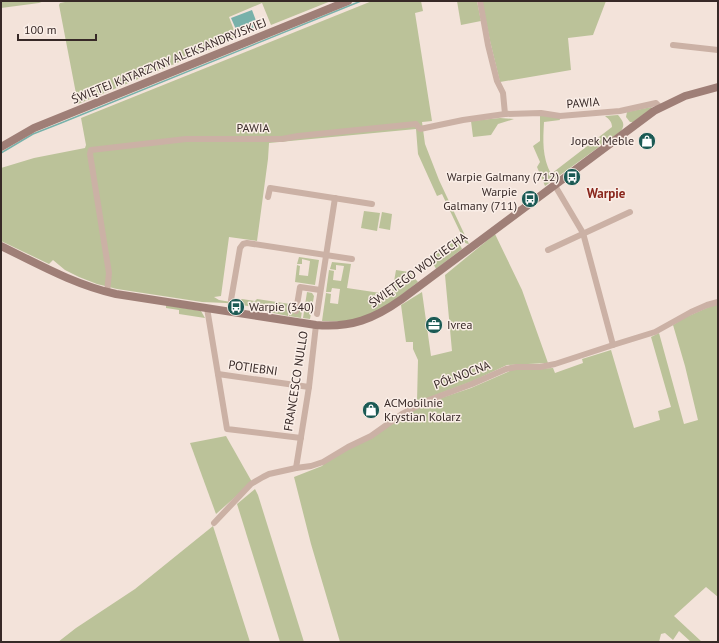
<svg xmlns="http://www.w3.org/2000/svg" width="719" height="643" viewBox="0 0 719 643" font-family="'PT Sans',sans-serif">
	<rect width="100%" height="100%" fill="#f3e3da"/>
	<g fill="#bbc299">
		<polygon points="1,1 44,1 39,3 1,8"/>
		<polygon points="70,1 331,1 271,25 262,3 229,17 237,38 78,104 59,5 60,3"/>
		<path d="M372,1H421L423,11L415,13L432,121L422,122L425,144L439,180L469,244C465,244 461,239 459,235L461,234L442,194L437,196L418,154L416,129L269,143L268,159L257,241L229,237L221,296L214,297L219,300L237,303L242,299L255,301L257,299L290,304L288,316L264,311L248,306L226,303L202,302L117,289L97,284L79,277L65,270L53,260L49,264L1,241V168L34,158L85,148L86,145L81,118Z"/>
		<polygon points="457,1 477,1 481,21 461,25"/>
		<polygon points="482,1 606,1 593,35 568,38 571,70 500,82 490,41"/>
		<polygon points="651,107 652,108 633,122 630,122 626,117 627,112"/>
		<path d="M540,115L559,117L560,120L544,122C543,140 542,157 551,174L612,127C612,122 609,119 605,116L618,115C622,120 626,124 621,131L545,186L537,167L540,162L533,146L540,141Z"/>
		<polygon points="500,118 514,119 498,124 491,135 473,137 471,121"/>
		<polygon points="364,211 380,213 377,231 361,228"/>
		<polygon points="382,212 392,214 390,230 379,228"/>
		<polygon points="495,234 522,290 548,363 507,365 473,381 417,402 418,360 413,349 413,342 406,342 401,305 422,292 431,356 452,351 445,275"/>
		<polygon points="456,237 462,249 436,269 430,257"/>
		<polygon points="299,257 319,260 315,285 295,282 297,265 300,266 299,275 308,276 310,261 302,259 302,264 297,264"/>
		<path d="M332,262L351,264L347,288L387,294V292L392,293L396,270L409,272L418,282C399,297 378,315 353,320C343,322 332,321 322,321L326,293L331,294L330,303L338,304L340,289L332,288L331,292H326L329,270L334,271L333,280L341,281L344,266L336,265V270L330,269Z"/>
		<polygon points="307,292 312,293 314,296 310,319 303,318"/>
		<polygon points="718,303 718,597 706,587 674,616 702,642 691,642 679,631 673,640 665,633 661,634 659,642 340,642 311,544 294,477 322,466 324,464 406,413 441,398 471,388 512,370 553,368 555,373 583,363 582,359 611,350 634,428 660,420 658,411 671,407 651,337 659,333 684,424 698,420 685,366 673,325 684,318"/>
		<polygon points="166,305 201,311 205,318 179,314 179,310 166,308"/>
		<polygon points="291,307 302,311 301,318 289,316"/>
		<polygon points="226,436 252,482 216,514 190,443"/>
		<polygon points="255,489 258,495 304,642 280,642 237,504"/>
		<polygon points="213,526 250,642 58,642 76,628 135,589"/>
	</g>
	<polygon fill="#78b1aa" points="252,10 258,26 238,34 231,18"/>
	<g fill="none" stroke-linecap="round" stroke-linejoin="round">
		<polyline stroke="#78b1aa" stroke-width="1.5" points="1,153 33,134 61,123 361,1"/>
		<g stroke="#cbb1a5" stroke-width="6">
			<polyline points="480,1 488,45 497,81 503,93 505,114"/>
			<polyline points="673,45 718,50"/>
			<polyline points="554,184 583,233 613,345"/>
			<polyline points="268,197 270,188 372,204"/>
			<polyline points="548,250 630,212"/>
			<polyline points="107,292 109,273 90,154 91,150 186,139 282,139 298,136 416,124 420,129 463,120 505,114 541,113 560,116 620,111 656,103 660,107"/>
			<polyline points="231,300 240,248 243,244 247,243 352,259"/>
			<polyline points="207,308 227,429 301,438"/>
			<polyline points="296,311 300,287 320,290"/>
			<polyline points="317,314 335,198"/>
			<polyline points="218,374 309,387"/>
			<polyline points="296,468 309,387 316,325"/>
			<polyline points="214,523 251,484 263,477 269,474 296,468 311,466 323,462 348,447 371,436 402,414 429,400 472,384 506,369 516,367 540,367 555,364 613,345 655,332 691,312 707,305 718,302"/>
		</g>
		<g stroke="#9f7f77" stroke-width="8">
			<polyline points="1,147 34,128 348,1"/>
			<path d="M1,246C38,264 75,285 116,294L316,325C351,328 374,319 402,299L654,111L685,96L718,87"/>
		</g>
	</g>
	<defs>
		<symbol id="shop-disc" viewBox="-11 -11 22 22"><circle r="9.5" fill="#1b5a54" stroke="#faeee7"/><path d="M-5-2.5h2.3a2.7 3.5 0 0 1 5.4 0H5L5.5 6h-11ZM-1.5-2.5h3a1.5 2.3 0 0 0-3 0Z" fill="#fff"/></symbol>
		<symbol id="bus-disc" viewBox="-11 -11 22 22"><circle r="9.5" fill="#1b5a54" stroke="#faeee7"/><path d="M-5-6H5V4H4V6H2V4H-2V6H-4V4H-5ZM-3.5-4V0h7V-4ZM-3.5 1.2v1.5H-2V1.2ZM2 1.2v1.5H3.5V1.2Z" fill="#fff"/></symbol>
		<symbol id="office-disc" viewBox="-11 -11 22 22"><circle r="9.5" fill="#1b5a54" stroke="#faeee7"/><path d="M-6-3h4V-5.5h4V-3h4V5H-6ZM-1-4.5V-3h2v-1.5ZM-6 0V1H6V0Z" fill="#fff"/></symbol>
	</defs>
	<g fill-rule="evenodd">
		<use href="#shop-disc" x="637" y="131" width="20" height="20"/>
		<use href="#bus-disc" x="562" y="167" width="20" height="20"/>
		<use href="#bus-disc" x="520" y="189" width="20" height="20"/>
		<use href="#bus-disc" x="226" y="297" width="20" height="20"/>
		<use href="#office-disc" x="424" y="315" width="20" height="20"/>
		<use href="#shop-disc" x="361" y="400" width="20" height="20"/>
	</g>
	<g text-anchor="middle" stroke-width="3" stroke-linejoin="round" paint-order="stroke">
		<g font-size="12" fill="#372927" stroke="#faeee7">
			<text transform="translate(169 61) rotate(-22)" y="4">ŚWIĘTEJ KATARZYNY ALEKSANDRYJSKIEJ</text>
			<text transform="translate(583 103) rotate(-4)" y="4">PAWIA</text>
			<text x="253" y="132">PAWIA</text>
			<text transform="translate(418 270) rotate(-36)" y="4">ŚWIĘTEGO WOJCIECHA</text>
			<text transform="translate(253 368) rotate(8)" y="4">POTIEBNI</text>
			<text transform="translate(462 375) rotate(-21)" y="4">PÓŁNOCNA</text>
			<text transform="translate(296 381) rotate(-81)" y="4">FRANCESCO NULLO</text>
		</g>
		<g font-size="12" fill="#372927" stroke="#faeee7" text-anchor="end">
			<text x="634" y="145">Jopek Meble</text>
			<text x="559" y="181">Warpie Galmany (712)</text>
			<text x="517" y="196">Warpie<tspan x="517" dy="14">Galmany (711)</tspan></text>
			<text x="249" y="311" text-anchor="start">Warpie (340)</text>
			<text x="447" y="329" text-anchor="start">Ivrea</text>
			<text x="384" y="407" text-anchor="start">ACMobilnie<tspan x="384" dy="14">Krystian Kolarz</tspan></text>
		</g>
		<g font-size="13" font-weight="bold" fill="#89261c" stroke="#faeee7">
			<text x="606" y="198">Warpie</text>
		</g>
	</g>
	<rect width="719" height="643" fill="none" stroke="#372927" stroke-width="4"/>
	<path d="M18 34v6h78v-6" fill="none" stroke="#372927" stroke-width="2"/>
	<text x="24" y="34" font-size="12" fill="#372927" stroke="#faeee7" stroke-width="3" paint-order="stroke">100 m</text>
</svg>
